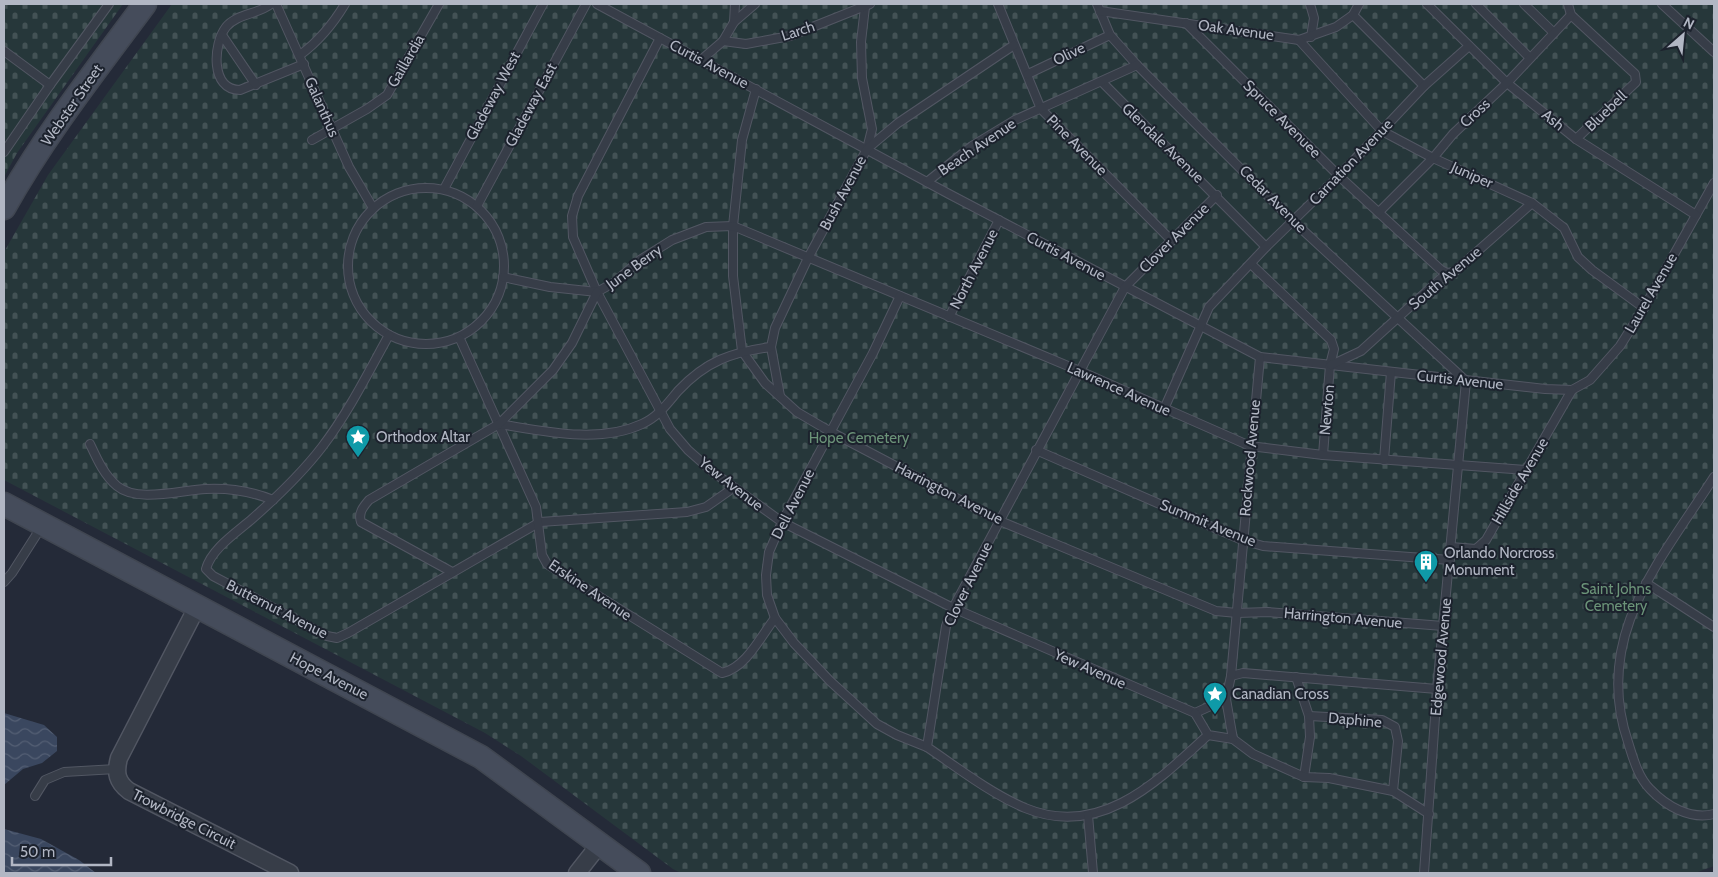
<svg xmlns="http://www.w3.org/2000/svg" width="1718" height="877" viewBox="0 0 1718 877" font-family="Cabin,sans-serif">
	<defs>
		<pattern id="cemetery-stones" width="16" height="16" patternUnits="userSpaceOnUse" patternTransform="scale(1.25)"><rect width="16" height="16" fill="#26373a"/><path d="M2 7V4a2 2 0 0 1 4 0v3zM10 15v-3a2 2 0 0 1 4 0v3z" fill="#435255"/></pattern>
		<pattern id="water-waves" width="16" height="10" patternUnits="userSpaceOnUse" patternTransform="scale(1.25)"><rect width="16" height="10" fill="#3a475f"/><path d="M0 5q4-4 8 0t8 0" fill="none" stroke="#545f74"/></pattern>
	</defs>
	<rect width="100%" height="100%" fill="#242a38"/>
	<g fill="url(#cemetery-stones)">
		<polygon points="4,4 123,4 17,153 4,177"/>
		<polygon points="172,4 1714,4 1714,866 1695,873 681,873 673,869 521,756 485,733 4,480 4,252 48,175"/>
	</g>
	<g fill="url(#water-waves)">
		<polygon points="4,713 44,725 57,737 57,751 42,763 23,769 4,785"/>
		<polygon points="4,829 41,839 79,860 96,873 4,873"/>
	</g>
	<g fill="none" stroke-linecap="round" stroke-linejoin="round">
		<defs>
			<g id="lane">
				<path d="M271,4C259,14 236,14 226,27C213,44 210,90 240,90L304,64"/>
				<polyline points="276,4 349,167 373,208"/>
				<polyline points="597,4 949,194 1260,357 1545,389 1572,390 1590,380 1620,346 1644,308 1714,183"/>
				<polyline points="998,4 1041,109 1172,241"/>
				<polyline points="1097,4 1110,35 1137,65 1293,221 1466,381 1437,689 1424,873"/>
				<polyline points="1310,4 1314,18 1311,37"/>
				<polyline points="1427,4 1507,83 1576,139 1696,215"/>
				<polyline points="1476,4 1530,58"/>
				<polyline points="1524,4 1554,33"/>
				<polyline points="1568,4 1571,15 1635,74 1636,82 1576,139"/>
				<polyline points="1662,4 1714,52"/>
				<polyline points="865,7 861,42 862,78 872,129 867,149"/>
				<polyline points="1100,11 1299,40 1336,27 1353,15 1359,4"/>
				<polyline points="1353,15 1424,86"/>
				<polyline points="734,22 735,4"/>
				<polyline points="1186,23 1339,176 1441,270 1447,273"/>
				<polyline points="222,35 256,85"/>
				<polyline points="660,38 578,196 572,216 573,237 597,292 670,429 688,450 713,472 782,522 953,608 1195,713 1226,699"/>
				<polyline points="1299,40 1382,131 1433,158 1532,203 1564,228 1578,257 1592,270 1644,308"/>
				<polyline points="723,41 746,44 790,36 870,4"/>
				<polyline points="4,51 50,85 4,152"/>
				<path d="M300,55C319,41 333,24 345,4"/>
				<polyline points="701,60 723,41 734,22 755,4"/>
				<polyline points="1028,74 1110,35"/>
				<polyline points="1102,82 1266,247"/>
				<polyline points="50,85 109,4"/>
				<polyline points="756,89 742,140 733,226 733,276 742,351 765,383 797,412 831,432 1000,521 1216,611 1237,613 1268,612 1443,626"/>
				<polyline points="312,140 367,109 387,95 439,4"/>
				<polyline points="927,182 972,146 1015,120 1137,65"/>
				<circle cx="426" cy="266" r="78"/>
				<polyline points="444,189 543,4"/>
				<polyline points="477,206 586,4"/>
				<polyline points="1379,212 1433,158 1453,134 1507,83 1571,15"/>
				<polyline points="1251,264 1331,340 1334,349 1330,365 1323,455"/>
				<polyline points="503,277 550,287 597,292 615,282 640,260 672,240 706,227 733,226 1080,371 1250,446 1323,455 1526,470"/>
				<polyline points="900,296 873,353 782,522 769,552 766,575 767,595 775,618 794,643 830,681 877,724 897,735 927,747"/>
				<polyline points="949,317 999,220"/>
				<path d="M389,335C368,373 348,413 322,447C302,473 277,497 252,519C237,532 211,549 206,569L213,576L327,636L337,638L348,633L540,522L687,512L706,507L733,488"/>
				<path d="M460,339L536,507L542,555L547,564L722,673C746,668 761,636 775,618"/>
				<polyline points="1331,365 1361,351 1447,273 1454,272 1532,203"/>
				<polyline points="780,396 771,347 775,328 808,258 867,149 898,123 1014,45"/>
				<polyline points="1164,409 1209,307 1266,247 1339,176 1424,86 1469,46"/>
				<path d="M499,424C543,431 599,444 642,424C658,417 667,404 678,391C706,361 732,352 771,347"/>
				<path d="M90,444C97,459 104,475 117,486C137,503 181,490 206,489C229,488 251,491 273,500"/>
				<polyline points="1036,450 1242,540 1263,546 1450,560"/>
				<polyline points="1384,460 1391,372"/>
				<path d="M1714,477C1661,560 1592,636 1628,742C1633,758 1638,777 1650,789C1666,806 1690,820 1714,814"/>
				<polyline points="1451,547 1476,549 1486,540 1572,390"/>
				<path d="M452,572L361,522C358,513 363,507 369,500L499,424L553,370L572,343L597,292"/>
				<polyline points="4,582 12,573 42,526"/>
				<polyline points="1646,583 1714,627"/>
				<polyline points="1231,676 1243,673 1437,689"/>
				<polyline points="1296,677 1309,716 1310,737 1304,777"/>
				<polyline points="1195,713 1208,735 1233,739 1253,754 1304,777 1329,778 1393,791 1429,814"/>
				<polyline points="1309,716 1382,720 1395,727 1398,741 1393,791"/>
				<path d="M1208,735C1157,782 1100,839 1025,808C990,793 958,768 927,747L946,626L953,608L1125,287L1217,195"/>
				<polyline points="1233,739 1226,699 1231,676 1260,357"/>
				<polyline points="35,796 45,780 64,772 116,769"/>
				<polyline points="1088,815 1093,873"/>
			</g>
			<g id="street">
				<path d="M197,607L119,758C115,773 117,782 129,791L290,873"/>
				<polyline points="577,873 599,845"/>
			</g>
			<g id="secondary">
				<path d="M4,208C44,136 96,70 145,4"/>
				<polyline points="4,504 481,757 639,873"/>
			</g>
		</defs>
		<use href="#lane" stroke="#525763" stroke-width="10"/>
		<use href="#street" stroke="#525763" stroke-width="19"/>
		<use href="#secondary" stroke="#404651" stroke-width="25"/>
		<use href="#lane" stroke="#373d48" stroke-width="8"/>
		<use href="#street" stroke="#373d48" stroke-width="16"/>
		<use href="#secondary" stroke="#454c5b" stroke-width="22"/>
	</g>
	<defs>
		<symbol id="sight-pin" viewBox="-11 -11 22 30"><path d="M0 17L-7.5 6A9.5 9.5 0 1 1 7.5 6Z" fill="#0f9aa8" stroke="#1c222d"/><path d="M0-6L1.8-2.2L6-1.7L2.9 1.2L3.7 5.4L0 3.3L-3.7 5.4L-2.9 1.2L-6-1.7L-1.8-2.2Z" fill="#fff"/></symbol>
		<symbol id="building-pin" viewBox="-11 -11 22 30"><path d="M0 17L-7.5 6A9.5 9.5 0 1 1 7.5 6Z" fill="#0f9aa8" stroke="#1c222d"/><path d="M-4-6H4V6H1V3H-1V6H-4ZM-2.5-4.3h1.7v1.8h-1.7ZM.8-4.3h1.7v1.8H.8ZM-2.5-1h1.7V.8h-1.7ZM.8-1h1.7V.8H.8Z" fill="#fff"/></symbol>
	</defs>
	<g fill-rule="evenodd">
		<use href="#sight-pin" x="344" y="423" width="28" height="38"/>
		<use href="#building-pin" x="1412" y="548" width="28" height="38"/>
		<use href="#sight-pin" x="1201" y="680" width="28" height="38"/>
	</g>
	<g text-anchor="middle" stroke-width="4" stroke-linejoin="round" paint-order="stroke">
		<g font-size="15" fill="#b2b7c4" stroke="#1c222d">
			<text transform="translate(1236 30) rotate(8)" y="5">Oak Avenue</text>
			<text transform="translate(798 31) rotate(-18)" y="5">Larch</text>
			<text transform="translate(1069 54) rotate(-26)" y="5">Olive</text>
			<text transform="translate(406 61) rotate(-60)" y="5">Gaillardia</text>
			<text transform="translate(709 64) rotate(28)" y="5">Curtis Avenue</text>
			<text transform="translate(493 96) rotate(-62)" y="5">Gladeway West</text>
			<text transform="translate(72 105) rotate(-55)" y="5">Webster Street</text>
			<text transform="translate(531 105) rotate(-62)" y="5">Gladeway East</text>
			<text transform="translate(322 107) rotate(66)" y="5">Galanthus</text>
			<text transform="translate(1606 111) rotate(-44)" y="5">Bluebell</text>
			<text transform="translate(1475 113) rotate(-43)" y="5">Cross</text>
			<text transform="translate(1282 119) rotate(45)" y="5">Spruce Avenuee</text>
			<text transform="translate(1553 120) rotate(39)" y="5">Ash</text>
			<text transform="translate(1163 143) rotate(44)" y="5">Glendale Avenue</text>
			<text transform="translate(1077 145) rotate(45)" y="5">Pine Avenue</text>
			<text transform="translate(977 147) rotate(-34)" y="5">Beach Avenue</text>
			<text transform="translate(1351 162) rotate(-46)" y="5">Carnation Avenue</text>
			<text transform="translate(1472 175) rotate(24)" y="5">Juniper</text>
			<text transform="translate(843 193) rotate(-62)" y="5">Bush Avenue</text>
			<text transform="translate(1273 199) rotate(45)" y="5">Cedar Avenue</text>
			<text transform="translate(1174 238) rotate(-45)" y="5">Clover Avenue</text>
			<text transform="translate(1066 256) rotate(28)" y="5">Curtis Avenue</text>
			<text transform="translate(634 267) rotate(-36)" y="5">June Berry</text>
			<text transform="translate(974 269) rotate(-63)" y="5">North Avenue</text>
			<text transform="translate(1445 278) rotate(-40)" y="5">South Avenue</text>
			<text transform="translate(1651 293) rotate(-60)" y="5">Laurel Avenue</text>
			<text transform="translate(1460 380) rotate(6)" y="5">Curtis Avenue</text>
			<text transform="translate(1119 389) rotate(24)" y="5">Lawrence Avenue</text>
			<text transform="translate(1327 410) rotate(-85)" y="5">Newton</text>
			<text transform="translate(1250 458) rotate(-85)" y="5">Rockwood Avenue</text>
			<text transform="translate(1520 481) rotate(-60)" y="5">Hillside Avenue</text>
			<text transform="translate(731 484) rotate(38)" y="5">Yew Avenue</text>
			<text transform="translate(949 493) rotate(27)" y="5">Harrington Avenue</text>
			<text transform="translate(793 504) rotate(-63)" y="5">Dell Avenue</text>
			<text transform="translate(1208 523) rotate(22)" y="5">Summit Avenue</text>
			<text transform="translate(968 584) rotate(-64)" y="5">Clover Avenue</text>
			<text transform="translate(590 590) rotate(34)" y="5">Erskine Avenue</text>
			<text transform="translate(277 609) rotate(27)" y="5">Butternut Avenue</text>
			<text transform="translate(1343 618) rotate(5)" y="5">Harrington Avenue</text>
			<text transform="translate(1441 657) rotate(-85)" y="5">Edgewood Avenue</text>
			<text transform="translate(1090 669) rotate(24)" y="5">Yew Avenue</text>
			<text transform="translate(329 676) rotate(27)" y="5">Hope Avenue</text>
			<text transform="translate(1355 720) rotate(5)" y="5">Daphine</text>
			<text transform="translate(184 819) rotate(27)" y="5">Trowbridge Circuit</text>
		</g>
		<g font-size="15" fill="#b2b7c4" stroke="#1c222d" text-anchor="start">
			<text x="376" y="442">Orthodox Altar</text>
			<text x="1444" y="558">Orlando Norcross<tspan x="1444" dy="17">Monument</tspan></text>
			<text x="1232" y="699">Canadian Cross</text>
		</g>
		<g font-size="15" fill="#6b9378" stroke="#1c222d">
			<text x="859" y="443">Hope Cemetery</text>
			<text x="1616" y="594">Saint Johns<tspan x="1616" dy="17">Cemetery</tspan></text>
		</g>
	</g>
	<rect width="1718" height="877" fill="none" stroke="#b2b7c4" stroke-width="10"/>
	<g transform="translate(1683 35) rotate(27)" stroke="#1c222d" stroke-width="4" paint-order="stroke">
	<path d="M0-4L9 19L0 12L-9 19Z" fill="#b2b7c4"/>
	<text y="-8" font-size="14" font-weight="bold" text-anchor="middle" fill="#b2b7c4">N</text>
	</g>
	<path d="M12 857v8h99v-8" fill="none" stroke="#b2b7c4" stroke-width="2.5"/>
	<text x="20" y="857" font-size="15" fill="#b2b7c4" stroke="#1c222d" stroke-width="4" paint-order="stroke">50 m</text>
</svg>
